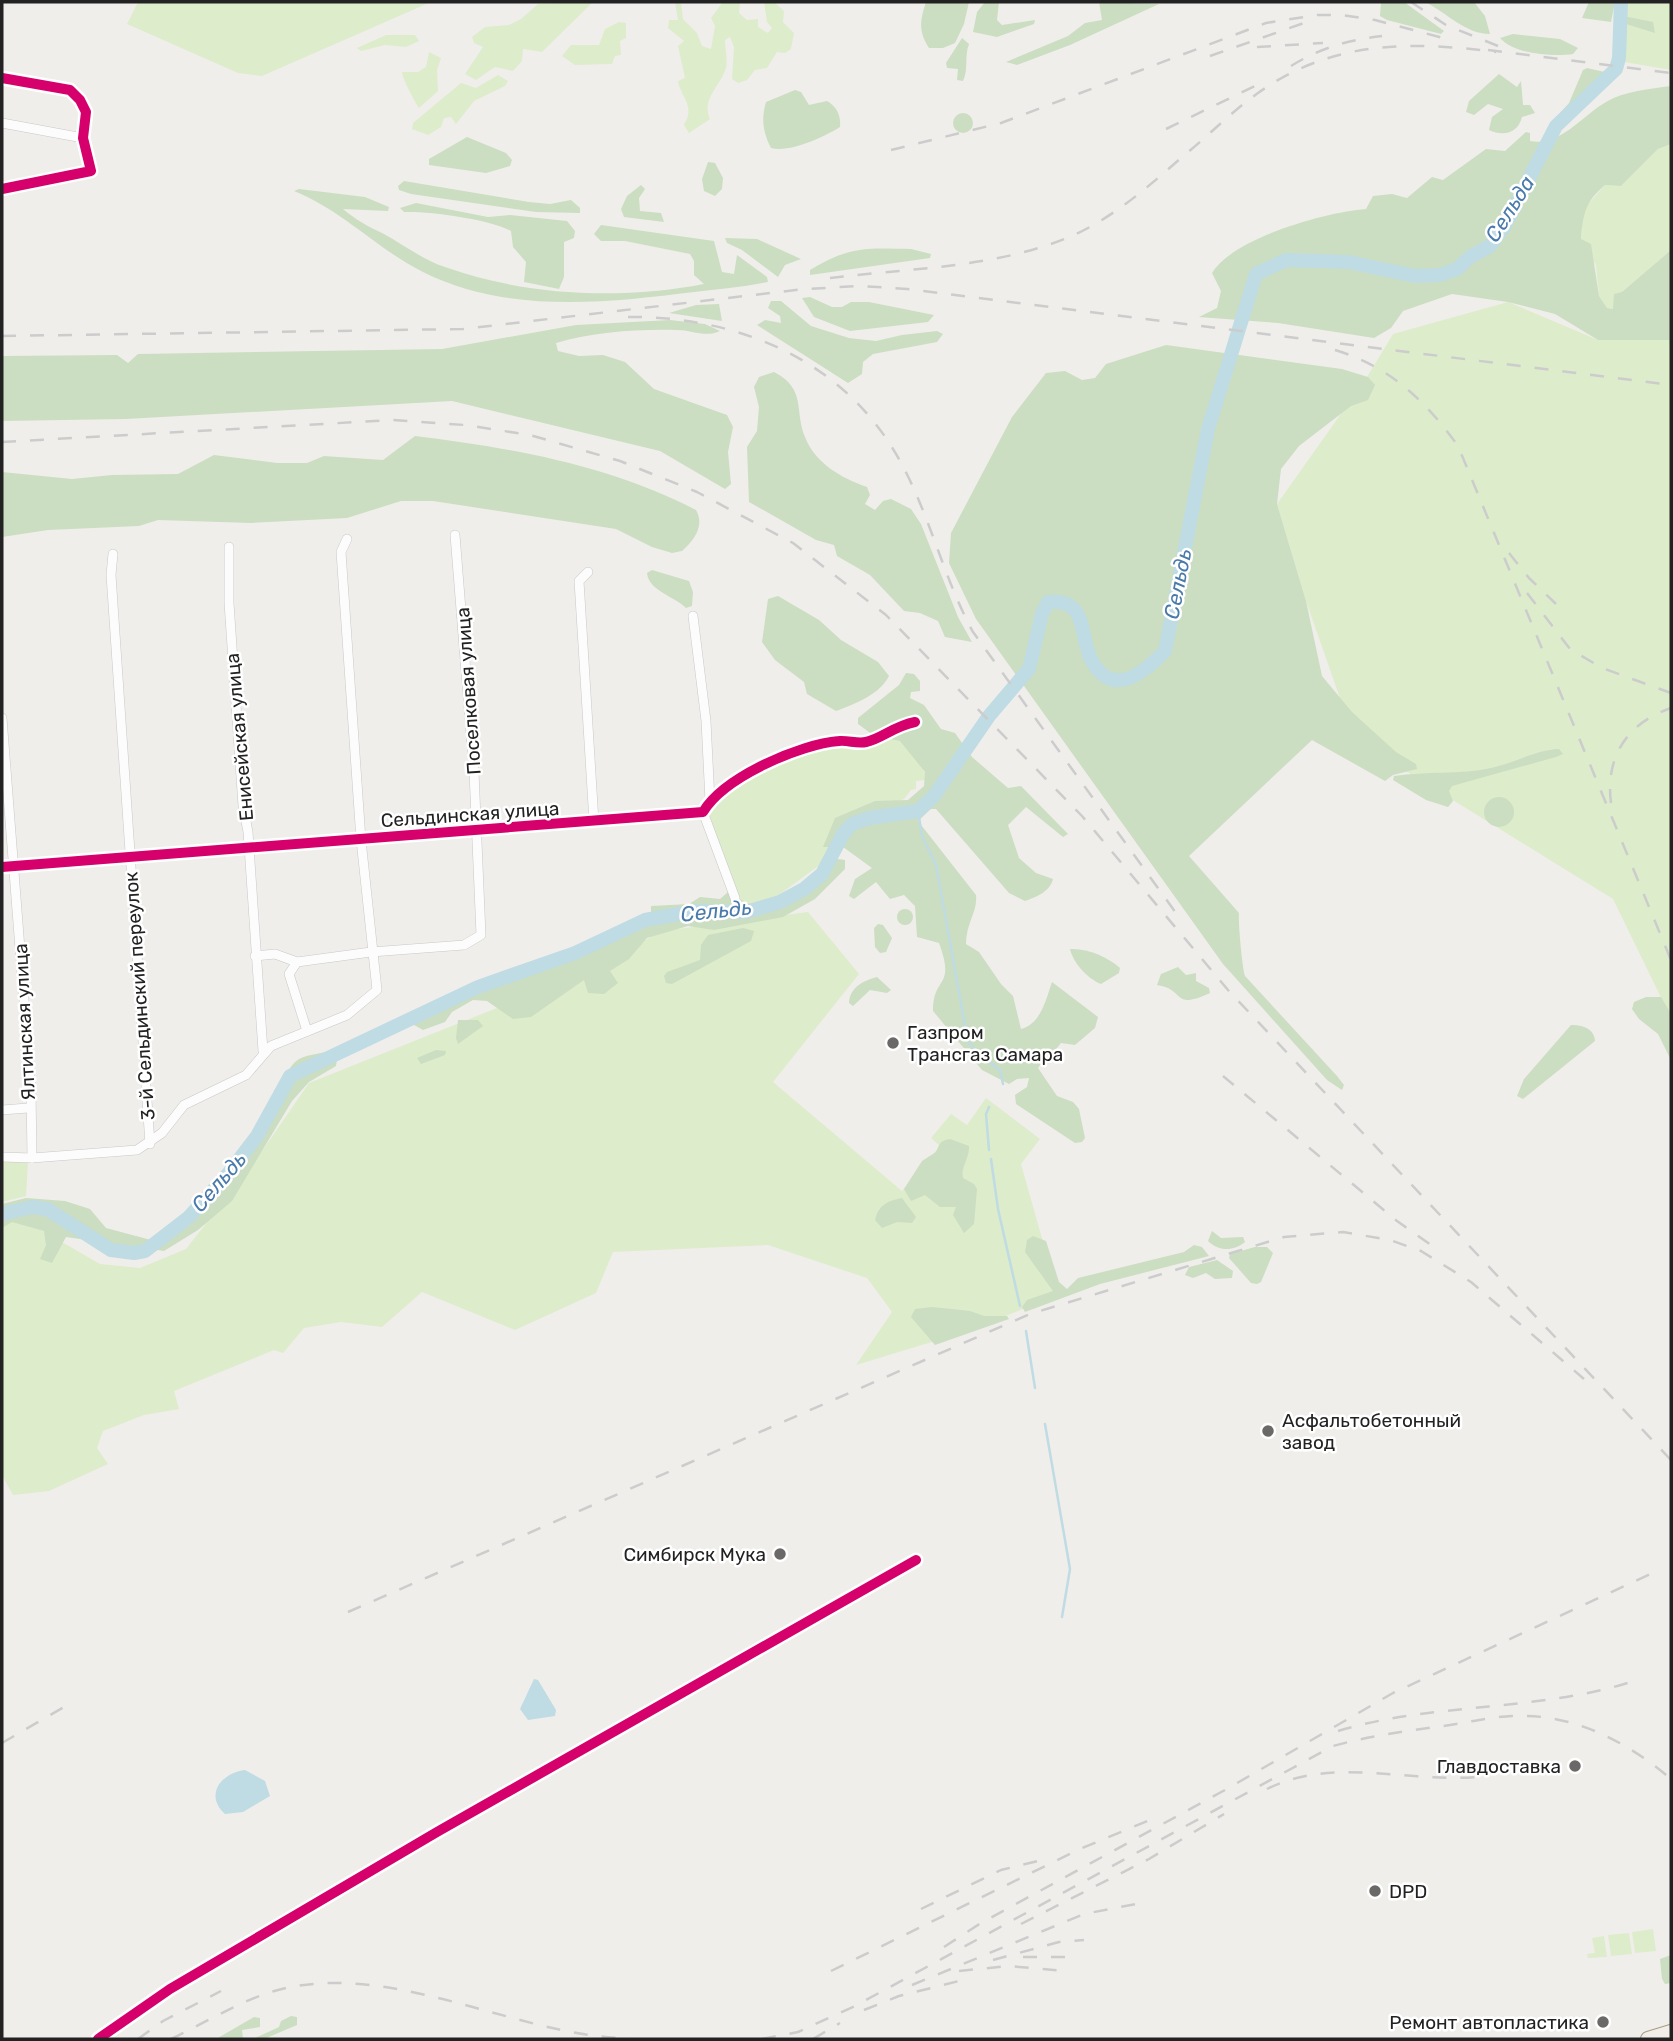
<svg xmlns="http://www.w3.org/2000/svg" width="1673" height="2041" viewBox="0 0 1673 2041" font-family="Rubik,sans-serif">
	<rect width="100%" height="100%" fill="#f0eeeb"/>
	<g fill="#ddeccb">
		<polygon points="138,2 431,2 262,76 238,73 127,24"/>
		<polygon points="593,2 542,52 523,49 522,61 513,71 495,67 476,80 465,74 483,47 474,43 472,37 485,27 509,25 521,19 538,4"/>
		<path d="M675,2H681L683,19L697,33L702,46L711,49L715,26L711,18L723,2H740L739,13L747,20L758,19V27L768,33L772,28L767,22L764,2H774L784,11L783,22L794,33L791,49L785,53L777,52L767,68L755,70L747,80L738,83L732,79L734,47L730,37L725,40C725,49 728,60 726,68C720,87 701,99 710,119L689,133L684,125C685,122 688,118 688,115C691,103 679,92 678,81L685,78L678,46L684,41L668,28L669,20H678Z"/>
		<polygon points="1627,2 1671,4 1671,70 1624,62"/>
		<polygon points="619,22 626,23 626,38 620,41 621,55 615,56 612,64 575,65 562,56 571,45 599,45 605,29"/>
		<polygon points="386,35 415,35 419,41 406,47 385,45 361,51 357,48"/>
		<path d="M429,52L441,58L437,70L438,91L419,108C415,102 402,78 402,72H418L426,67Z"/>
		<polygon points="498,75 508,81 505,86 474,101 456,124 451,117 444,118 441,127 428,135 412,129 413,123 461,83 476,88"/>
		<polygon points="1671,144 1671,250 1622,292 1613,309 1607,308 1599,296 1596,265 1581,239 1583,210 1605,185 1621,186 1658,149"/>
		<polygon points="1508,302 1598,340 1671,340 1671,1018 1613,899 1401,768 1350,727 1306,601 1277,504 1367,377 1393,334"/>
		<polygon points="897,731 925,773 925,780 916,781 916,789 911,790 904,799 844,820 828,859 776,897 748,906 738,899 709,815 712,804 781,761 814,749"/>
		<polygon points="808,912 859,974 773,1082 902,1191 940,1146 931,1138 951,1114 967,1125 986,1098 1040,1139 1021,1164 1058,1295 968,1331 856,1365 892,1312 867,1278 768,1245 613,1252 596,1293 515,1330 422,1292 382,1327 341,1322 304,1328 283,1353 274,1350 174,1391 179,1409 144,1415 103,1431 97,1448 108,1464 49,1491 13,1495 2,1475 2,1224 17,1216 100,1264 140,1268 186,1249 258,1157 309,1083 582,974 662,931"/>
		<polygon points="2,1161 28,1163 26,1196 2,1202"/>
		<polygon points="1653,1929 1656,1951 1635,1953 1632,1932"/>
		<polygon points="1629,1933 1632,1954 1611,1956 1608,1935"/>
		<polygon points="1604,1936 1607,1957 1588,1958 1587,1954 1595,1953 1592,1938"/>
	</g>
	<g fill="#cbdec1">
		<path d="M926,2H969L964,24L955,43L943,48H929C918,31 920,20 926,2Z"/>
		<polygon points="985,2 999,2 997,20 1002,25 1035,20 1034,24 997,37 973,32 977,12"/>
		<polygon points="1099,2 1159,4 1070,45 1017,65 1006,62 1068,36 1085,23 1102,20"/>
		<polygon points="1381,2 1404,2 1444,31 1441,34 1387,20 1380,16"/>
		<path d="M1425,2H1474L1485,16L1490,34C1465,34 1446,12 1425,2Z"/>
		<polygon points="1589,2 1615,2 1611,22 1582,18"/>
		<polygon points="1628,17 1653,22 1655,33 1623,23 1622,19"/>
		<path d="M1513,34L1560,39L1578,48L1573,54C1552,57 1514,54 1500,38Z"/>
		<path d="M962,38L969,44C964,57 969,68 963,81L957,80L958,69L947,68L946,63Z"/>
		<polygon points="1587,68 1609,73 1584,101 1564,114 1561,112 1569,103 1583,70"/>
		<path d="M1499,74L1517,87L1521,81L1523,105H1530L1535,113L1522,117C1518,133 1504,137 1489,130L1492,117L1503,109L1488,104L1474,115L1466,112L1469,101Z"/>
		<path d="M1671,86V144L1658,149L1621,186L1605,185C1585,202 1583,214 1581,239L1591,244L1599,296L1607,308L1613,309L1614,294L1622,292L1671,250V340H1598L1555,314L1508,302L1452,294L1403,311L1391,328L1374,338L1278,323L1199,317L1217,308L1221,291L1212,273C1233,238 1326,212 1366,209L1373,196L1392,194L1407,198L1432,177L1443,180L1486,149L1505,151L1526,132L1530,133V141C1560,147 1583,115 1606,102C1624,91 1650,89 1671,86Z"/>
		<path d="M795,90L801,92L809,105L827,101C837,107 841,115 840,127C824,137 790,153 771,148C763,132 761,119 766,102Z"/>
		<circle cx="963" cy="123" r="10"/>
		<polygon points="467,137 506,153 512,160 510,166 486,173 429,165 429,159"/>
		<polygon points="708,162 715,163 723,178 722,189 715,196 704,191 702,179"/>
		<polygon points="404,181 529,202 550,204 571,200 580,208 580,213 536,212 411,194 399,190 398,186"/>
		<polygon points="641,185 645,189 639,198 640,211 661,213 664,222 624,217 621,209 627,196"/>
		<path d="M299,189L365,197L389,207L388,211L343,209C356,220 369,227 384,234C404,245 423,260 445,267C526,296 620,300 704,284L694,275V261L690,254L625,241H601L594,234L601,225L714,241L722,272L734,274L737,255L767,277L768,282C744,287 719,289 694,292C606,303 506,314 423,272C377,249 342,210 294,191Z"/>
		<path d="M416,203L488,217L510,215L567,221L575,231L574,238L564,242V277L559,289L524,282L526,262L513,247L511,231C489,219 429,211 404,212L400,208Z"/>
		<polygon points="725,238 757,239 801,259 785,265 778,277 742,250 727,243"/>
		<path d="M911,249L931,254L930,258L810,275V270C850,246 865,248 911,249Z"/>
		<polygon points="810,297 832,307 842,307 851,302 869,302 934,315 928,322 850,331 814,317 802,298"/>
		<polygon points="771,301 781,301 811,326 849,338 876,341 902,335 937,331 943,334 937,342 873,354 863,362 862,374 848,383 757,325 765,320 781,323 780,316 768,308"/>
		<polygon points="719,304 722,321 669,313 696,305"/>
		<path d="M670,320L705,324L720,331C706,338 692,330 677,330C637,329 594,332 556,343L558,351L579,356L603,355L625,362L654,389L727,415L733,427L728,452L731,484L725,489L660,451L452,401L126,419L2,421V356L117,355L128,363L138,354L442,349L576,325Z"/>
		<path d="M1166,345L1342,369L1368,377L1375,385L1368,400L1351,406L1299,446L1281,469L1277,504L1306,601L1322,676L1352,712L1396,752L1416,764L1417,769L1393,775L1385,781L1312,740L1189,856L1239,913C1238,921 1242,966 1245,976L1337,1076L1344,1085L1342,1090L1327,1080L1223,964L976,619L949,563L951,533L1012,417L1046,373L1065,371L1082,380L1095,378L1106,364Z"/>
		<path d="M774,372C807,389 794,411 805,437C815,463 841,478 867,487L870,495L865,504L875,510L883,501L891,499L911,509L921,524L958,617L972,642L945,637L938,621L920,613L904,611L870,575L837,556L834,545L816,540L749,502L747,447L757,431L759,407L754,387L759,377Z"/>
		<path d="M415,436C513,448 608,465 696,510C705,526 694,540 682,551L672,553L652,547L616,529L433,501H401L347,518L251,523L158,520L139,526L48,530L2,537V472L72,479L112,475L178,474L214,455L277,463H307L324,456L383,460Z"/>
		<path d="M652,570L689,581L693,592L692,606L686,608C674,596 649,591 647,573Z"/>
		<path d="M778,596L819,620L841,640L878,662L889,676C879,695 855,704 836,711L807,694L804,682L775,660L762,642L768,599Z"/>
		<path d="M906,673L914,674L920,681V691L911,692L910,698L924,705L941,729L955,733L972,757L1008,788L1021,786L1068,834L1063,837L1026,807L1008,825L1019,858L1036,873L1053,879C1050,892 1036,897 1025,901L1009,893L936,809H931L918,821L976,895C978,911 966,923 966,944L979,952L1001,984L1013,996L1021,1029C1041,1024 1046,999 1052,982L1098,1017L1095,1028L1075,1045L1061,1043L1053,1053L1050,1064L1040,1065L1038,1068L1057,1096L1073,1102L1079,1109L1085,1138L1082,1142L1075,1143L1016,1104L1015,1095L1027,1087L1029,1078L1017,1079L1009,1084L982,1070L933,1011C933,975 956,989 939,943L917,937L915,906L904,895L890,899L876,882L854,899L849,896L855,879L872,868L843,847H823L835,818L875,801L908,800L924,786L925,772L900,741L873,735L858,724V718L899,685Z"/>
		<path d="M1559,749L1563,754L1556,757L1452,786L1449,791L1453,801L1448,807L1426,800L1393,780L1394,776C1427,771 1459,775 1491,768C1515,763 1535,750 1559,749Z"/>
		<circle cx="1499" cy="812" r="15"/>
		<path d="M838,859L845,860V869L815,899L783,917L714,930L688,926L647,938L629,959L610,971L618,983L604,994L588,993L584,980L531,1017L513,1019L487,1001L473,1000L452,1012L445,1022L423,1030L414,1025L418,1015L478,987L575,953L645,920L651,915V906L689,904L700,897L720,899L728,892C734,895 741,900 747,903C772,912 806,892 822,874C828,867 829,862 838,859Z"/>
		<circle cx="905" cy="917" r="8"/>
		<polygon points="878,924 883,925 892,938 886,952 880,953 875,947 874,928"/>
		<polygon points="743,928 754,931 751,941 672,984 666,983 664,976 667,972 700,960 701,945 708,935"/>
		<path d="M1070,949C1087,948 1108,957 1120,968L1119,973L1101,984C1088,979 1073,963 1070,949Z"/>
		<path d="M1178,967L1186,975L1196,973V981L1209,988L1210,993C1171,1011 1186,989 1157,985L1161,974Z"/>
		<path d="M877,977L891,990L887,993L870,990L853,1006L849,1003C850,987 863,981 877,977Z"/>
		<polygon points="1646,997 1661,997 1671,1014 1671,1060 1658,1034 1639,1019 1632,1009 1634,1002"/>
		<polygon points="458,1020 478,1020 483,1026 458,1044 456,1038"/>
		<path d="M1571,1025C1582,1025 1594,1028 1595,1041L1523,1099L1517,1096L1524,1079Z"/>
		<polygon points="436,1050 446,1051 445,1055 421,1064 417,1058"/>
		<path d="M331,1051L337,1060L336,1066L309,1082L292,1101L232,1201L198,1230L164,1251L66,1237L52,1263L40,1259L46,1245L44,1231L12,1222L2,1228V1204L26,1198L65,1201L90,1209L106,1228L151,1240C200,1209 243,1154 277,1106C286,1094 283,1073 295,1062C304,1054 320,1054 331,1051Z"/>
		<path d="M950,1139L969,1146C970,1158 960,1167 963,1178L974,1184L977,1189L974,1224L964,1233L953,1215L956,1207H940L925,1195L911,1201L904,1189L922,1161L936,1152C940,1144 939,1141 950,1139Z"/>
		<path d="M902,1198L916,1217L912,1223L897,1222L882,1228L875,1220C879,1204 888,1201 902,1198Z"/>
		<path d="M1212,1231L1221,1238L1243,1237L1245,1242C1234,1251 1219,1252 1208,1241Z"/>
		<polygon points="1033,1236 1046,1241 1059,1282 1067,1289 1078,1278 1184,1252 1194,1245 1202,1247 1209,1256 1100,1284 1025,1312 1022,1307 1027,1300 1053,1291 1025,1252 1027,1240"/>
		<polygon points="1255,1247 1267,1247 1273,1253 1261,1282 1257,1284 1251,1283 1229,1258 1230,1254"/>
		<polygon points="1217,1260 1233,1271 1232,1278 1215,1279 1206,1273 1193,1278 1185,1275 1189,1267"/>
		<polygon points="932,1307 970,1311 984,1316 1007,1316 1009,1319 935,1345 911,1317 915,1309"/>
		<polygon points="1671,1955 1671,1983 1665,1984 1662,1979 1660,1959"/>
		<polygon points="291,2016 297,2017 297,2025 264,2039 253,2039 279,2027 281,2021"/>
		<polygon points="254,2017 260,2018 260,2027 242,2030 243,2039 216,2039"/>
	</g>
	<g fill="#bfdbe3">
		<polygon points="534,1679 538,1680 556,1710 555,1716 528,1720 520,1709"/>
		<path d="M245,1770L265,1781L270,1796L243,1812L225,1814C204,1795 221,1773 245,1770Z"/>
	</g>
	<g fill="none" stroke-linecap="round" stroke-linejoin="round">
		<g stroke="#bfdbe3" stroke-width="2.5">
			<polyline points="918,811 922,836 936,865 968,1042 978,1053 1000,1070 1003,1084"/>
			<polyline points="989,1107 986,1114 989,1150"/>
			<polyline points="991,1159 998,1209 1020,1306"/>
			<polyline points="1026,1331 1035,1388"/>
			<polyline points="1045,1424 1070,1569 1062,1617"/>
		</g>
		<path stroke="#bfdbe3" stroke-width="14" d="M2,1214L32,1207L47,1209L111,1250L134,1253L145,1251L189,1217L228,1174L257,1136L290,1076L478,987L575,953L645,920L695,911L746,912L780,902L804,889L822,874L843,834L852,824L869,818L918,811L934,796L989,716L1029,669L1042,614L1048,602C1089,598 1079,636 1091,659C1111,700 1144,673 1165,651L1208,429L1256,274L1286,260L1348,262L1415,276L1440,275L1457,269L1470,257L1490,246L1504,227L1556,126L1616,69L1619,58L1621,2"/>
		<defs>
			<g id="street">
				<polyline points="2,78 70,90 80,100 86,112 83,138 91,171 2,189"/>
				<polyline points="2,123 83,138"/>
				<polyline points="229,547 229,603 243,806 248,832 263,1051"/>
				<polyline points="113,554 111,575 150,1144"/>
				<polyline points="588,572 579,581 594,822"/>
				<polyline points="693,616 706,721 710,801"/>
				<polyline points="2,718 31,1090 32,1158"/>
				<polyline points="703,812 735,898"/>
				<path d="M2,867L703,812C724,777 800,744 839,741C848,740 857,744 866,742C881,739 894,726 915,722"/>
				<polyline points="255,956 275,954 297,962"/>
				<polyline points="307,1031 289,974 297,962 371,952 464,945 481,935 474,772 455,535"/>
				<polyline points="2,1110 28,1108"/>
				<polyline points="2,1157 32,1158 137,1150 162,1133 184,1105 246,1075 271,1046 347,1015 377,990 361,840 341,552 347,539"/>
				<polyline points="98,2039 170,1989 437,1832 916,1560"/>
			</g>
			<polyline id="primary" points="1648,2039 1671,2032"/>
		</defs>
		<use href="#street" stroke="#c9c8c7" stroke-width="10"/>
		<use href="#primary" stroke="#a79c86" stroke-width="16"/>
		<use href="#street" stroke="#fdfcfc" stroke-width="9"/>
		<use href="#primary" stroke="#f3ede7" stroke-width="14"/>
		<g stroke="#ccc" stroke-width="2.5" stroke-dasharray="14 14" stroke-linecap="butt">
			<polyline points="1411,2 1446,25 1498,46"/>
			<polyline points="1257,47 1323,43"/>
			<polyline points="1488,50 1671,73"/>
			<polyline points="1210,56 1304,23"/>
			<path d="M1291,66C1320,48 1348,40 1382,36"/>
			<polyline points="1166,129 1257,85"/>
			<polyline points="891,150 1001,123 1266,23 1317,15 1342,15 1375,20 1447,39"/>
			<path d="M830,278C910,268 999,268 1074,235C1115,216 1148,187 1181,158C1207,137 1231,112 1258,93C1332,40 1411,41 1496,52"/>
			<path d="M628,317C738,316 845,360 900,461C930,515 943,577 973,632L1176,913"/>
			<polyline points="2,336 463,329 805,289 860,286 907,289 1671,385"/>
			<path d="M1335,350C1389,366 1426,401 1458,446L1671,960"/>
			<polyline points="2,442 393,420 465,425 530,435 620,461 697,492 793,543 886,615 1082,816 1228,990 1671,1460"/>
			<polyline points="1509,553 1529,578 1556,604"/>
			<polyline points="1527,593 1570,649 1602,668 1671,693"/>
			<path d="M1611,803C1605,757 1627,723 1671,708"/>
			<polyline points="1223,1076 1397,1221 1438,1250"/>
			<polyline points="348,1612 1030,1314 1284,1237 1343,1232 1390,1240 1421,1251 1471,1282 1584,1379"/>
			<path d="M1338,1731C1434,1702 1538,1712 1634,1681"/>
			<polyline points="2,1743 64,1707"/>
			<path d="M1267,1789C1333,1756 1406,1783 1477,1777"/>
			<polyline points="921,1909 1001,1870 1046,1859"/>
			<polyline points="1021,1924 1149,1859 1224,1814"/>
			<polyline points="944,1947 981,1923 1225,1790 1393,1693 1657,1571"/>
			<polyline points="1023,1957 1067,1957"/>
			<polyline points="993,1960 1059,1942 1084,1940"/>
			<polyline points="831,1971 1080,1849 1157,1817"/>
			<polyline points="959,1971 1008,1966 1066,1971"/>
			<polyline points="912,1985 1084,1914 1141,1903"/>
			<polyline points="864,2010 899,1996 971,1978"/>
			<polyline points="138,2039 163,2021 221,1991"/>
			<path d="M171,2039C205,2023 241,2000 278,1990C369,1966 469,2010 557,2029C581,2035 606,2037 631,2039"/>
			<path d="M762,2039L798,2032L855,2006L1333,1746C1369,1736 1406,1731 1443,1726C1466,1723 1489,1717 1512,1716C1573,1713 1626,1741 1671,1779"/>
			<polyline points="813,2039 840,2023"/>
		</g>
		<defs>
			<g id="cycleway">
				<polyline points="2,78 70,90 80,100 86,112 83,138 91,171 2,189"/>
				<path d="M2,867L703,812C724,777 800,744 839,741C848,740 857,744 866,742C881,739 894,726 915,722"/>
				<polyline points="98,2039 170,1989 437,1832 916,1560"/>
			</g>
		</defs>
		<use href="#cycleway" stroke="#fff" stroke-width="15"/>
		<use href="#cycleway" stroke="#d6006c" stroke-width="10"/>
	</g>
	<g fill="#6a6968" stroke="#fff" stroke-width="2.5">
		<circle cx="893" cy="1043" r="7"/>
		<circle cx="1268" cy="1431" r="7"/>
		<circle cx="780" cy="1554" r="7"/>
		<circle cx="1575" cy="1766" r="7"/>
		<circle cx="1375" cy="1891" r="7"/>
		<circle cx="1603" cy="2022" r="7"/>
	</g>
	<g text-anchor="middle" stroke-width="5" stroke-linejoin="round" paint-order="stroke">
		<g font-size="19" fill="#222" stroke="#fff">
			<text transform="translate(468 691) rotate(-94)" y="7">Поселковая улица</text>
			<text transform="translate(239 737) rotate(-95)" y="7">Енисейская улица</text>
			<text transform="translate(470 814) rotate(-4)" y="7">Сельдинская улица</text>
			<text transform="translate(139 996) rotate(-94)" y="7">3-й Сельдинский переулок</text>
			<text transform="translate(24 1022) rotate(-93)" y="7">Ялтинская улица</text>
		</g>
		<g font-size="19" fill="#222" stroke="#fff" text-anchor="start">
			<text x="907" y="1039">Газпром<tspan x="907" dy="22">Трансгаз Самара</tspan></text>
			<text x="1282" y="1427">Асфальтобетонный<tspan x="1282" dy="22">завод</tspan></text>
			<text x="766" y="1561" text-anchor="end">Симбирск Мука</text>
			<text x="1561" y="1773" text-anchor="end">Главдоставка</text>
			<text x="1389" y="1898">DPD</text>
			<text x="1589" y="2029" text-anchor="end">Ремонт автопластика</text>
		</g>
		<g font-size="21" font-style="italic" fill="#4a7aab" stroke="#fff">
			<text transform="translate(1510 209) rotate(-58)" y="7">Сельда</text>
			<text transform="translate(1178 584) rotate(-79)" y="7">Сельдь</text>
			<text transform="translate(716 911) rotate(-6)" y="7">Сельдь</text>
			<text transform="translate(219 1182) rotate(-49)" y="7">Сельдь</text>
		</g>
	</g>
	<rect width="1673" height="2041" fill="none" stroke="#222222" stroke-width="7"/>
</svg>
